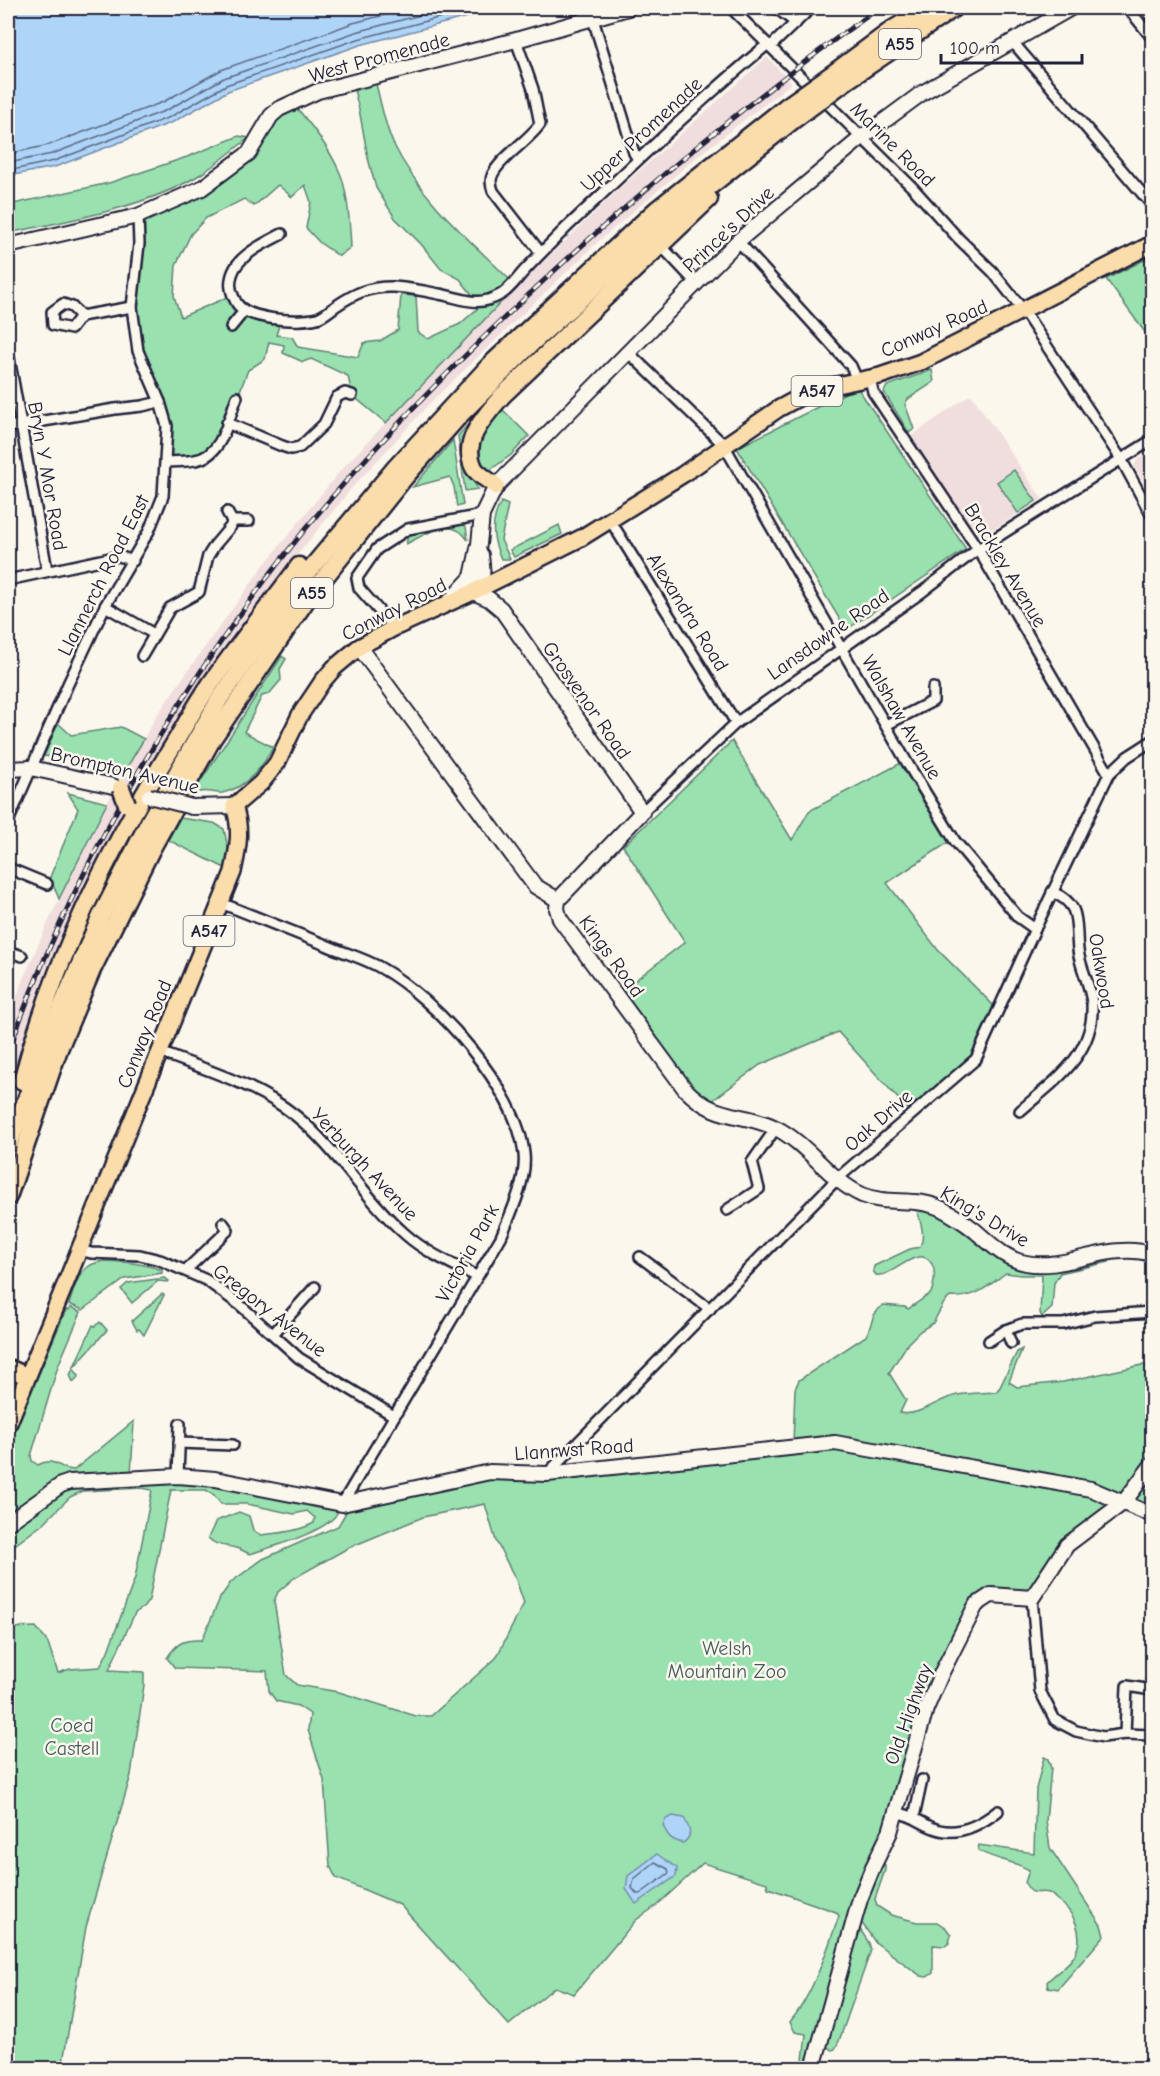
<svg xmlns="http://www.w3.org/2000/svg" width="1160" height="2076" viewBox="0 0 1160 2076" font-family="'Comic Neue',sans-serif">
	<rect width="100%" height="100%" fill="#fbf7ec"/>
	<filter id="ink" filterUnits="userSpaceOnUse"><feTurbulence type="fractalNoise" baseFrequency=".0167" numOctaves="2"/><feDisplacementMap in="SourceGraphic" scale="12" xChannelSelector="R" yChannelSelector="G"/><feConvolveMatrix kernelMatrix="1 2 1 2 8 2 1 2 1" color-interpolation-filters="sRGB"/></filter>
	<g filter="url(#ink)">
		<g fill="#f0dede">
			<polygon points="767,57 792,83 698,156 598,242 434,399 352,488 246,618 150,764 142,772 122,808 120,820 64,937 30,1023 8,1107 8,1021 24,977 50,918 107,803 157,715 194,662 264,565 340,471 490,313 619,189"/>
			<polygon points="971,394 1042,499 978,539 910,437"/>
			<polygon points="1152,451 1152,495 1134,466 1137,460"/>
		</g>
		<g fill="#99e1af" stroke="#5e8275" stroke-width="1.5" fill-rule="evenodd">
			<path d="M374,76C380,98 384,123 393,143C420,199 470,240 513,283L491,300L505,298L386,423L352,395L348,376L311,359L303,362L283,353L284,345L269,342L265,359L248,370L219,446L209,455L166,462L167,426L138,351L132,307L138,216L202,188L249,153L262,129L293,103C311,125 329,147 340,173C348,191 350,226 351,247L339,256L320,243L306,228L311,202L305,185L292,197L278,185L254,206L244,199L206,218L191,234L176,265L174,296L181,317L233,295L244,311L281,319L276,335L292,337L298,347L358,357L364,343L380,341L398,330L401,295L416,296L418,332L428,339L460,324L486,301L474,297L460,279L441,269L421,244L395,218L376,188L368,158L359,109L352,82Z"/>
			<path d="M239,136L249,138C233,150 218,163 201,174C148,207 68,221 8,233V205L109,183L187,157Z"/>
			<polygon points="1152,256 1152,342 1106,279"/>
			<polygon points="932,370 934,382 908,399 905,404 914,429 909,433 884,392 887,386"/>
			<polygon points="857,387 966,549 846,630 737,448"/>
			<path d="M501,408L529,436L511,455L490,470L483,465C473,441 487,427 501,408Z"/>
			<polygon points="477,414 463,456 465,468 478,489 465,491 458,436"/>
			<polygon points="453,440 463,505 457,507 454,487 450,477 413,487"/>
			<polygon points="1014,470 1036,501 1018,513 997,482"/>
			<path d="M501,502L508,505L501,540L510,559H501C492,539 490,522 501,502Z"/>
			<path d="M462,523L466,527L468,540C452,515 426,534 406,544L408,535L414,532Z"/>
			<polygon points="559,525 562,534 514,557 510,550"/>
			<path d="M282,656L286,659L280,669L281,680L269,694L262,696L244,732L273,747C262,768 246,788 222,793C214,794 210,790 199,792L195,790Z"/>
			<polygon points="58,723 71,735 121,727 144,739 123,774 81,760 44,756"/>
			<polygon points="732,741 792,840 809,811 903,762 949,842 887,883 938,950 998,1010 976,1059 912,1114 838,1032 760,1065 705,1106 616,995 685,942 623,846"/>
			<polygon points="68,793 107,803 59,899 50,877 78,809"/>
			<polygon points="180,818 214,823 224,829 228,848 225,868 168,840"/>
			<path d="M916,1208L939,1213L997,1259L1017,1268L1037,1269L1111,1258L1109,1262L1060,1273L1054,1283L1052,1308L1042,1317L1040,1313L1042,1275H1021L1006,1273C986,1287 976,1299 950,1297L944,1303L933,1323L920,1331L908,1343L889,1373L906,1400L900,1413C920,1417 939,1398 958,1395C970,1393 983,1393 996,1392L1000,1387L1017,1352L1022,1349L1009,1382L1017,1387L1063,1382L1142,1365L1152,1366V1515L1123,1502L1067,1545L1032,1598L991,1595L945,1657L891,1815L858,1894L807,2063L803,2060L806,2034L795,2032L790,2022C814,1993 826,1952 839,1916L836,1912L768,1888L767,1883L703,1863L656,1906L636,1920L574,1994L555,1987L509,2025L400,1905L336,1878L330,1866L324,1780L308,1730L310,1714L298,1706L276,1701L269,1691L267,1671L175,1668L167,1658C177,1643 183,1639 202,1640L220,1598L231,1582L263,1559L338,1526L348,1509L486,1477L547,1474L793,1444L795,1389L799,1380L866,1336C874,1322 869,1317 883,1305L905,1307L908,1309L931,1293C934,1284 937,1273 932,1264C918,1242 894,1278 876,1275L873,1271L874,1266L910,1249L920,1247C926,1234 920,1221 916,1208ZM485,1504L496,1541L516,1580L524,1603L496,1658L431,1716H416L339,1692L297,1685L286,1675L274,1601L278,1592L294,1578L348,1548L423,1517Z"/>
			<path d="M105,1261C125,1262 143,1263 162,1270V1273L125,1279L83,1310L69,1304C77,1282 78,1264 105,1261Z"/>
			<polygon points="164,1278 169,1281 168,1282 158,1281 132,1303 121,1289 128,1283"/>
			<polygon points="162,1294 164,1295 144,1335 139,1329 137,1330 132,1321"/>
			<path d="M70,1307L81,1312L58,1366L31,1456L32,1461L38,1465C57,1456 56,1469 74,1470L134,1421L131,1475L70,1477L8,1515V1446L66,1310H69Z"/>
			<polygon points="100,1322 107,1330 73,1368 79,1376 73,1382 70,1375 93,1325 95,1326"/>
			<path d="M188,1481L339,1507C338,1530 270,1547 250,1554C245,1552 241,1549 236,1548C225,1545 217,1547 208,1538L216,1521L239,1512L249,1516L253,1530L260,1535C278,1533 297,1532 314,1523L315,1518L307,1511L294,1514L247,1504H221L214,1495L206,1490H171L149,1600L144,1607L135,1613L109,1670L144,1672V1685L131,1775L86,1927L62,2068H8V1628L36,1627L48,1643L58,1673L70,1669L100,1667L108,1651L135,1578L152,1490L142,1488L83,1491L70,1497L43,1524L8,1550V1533L70,1487Z"/>
			<path d="M1044,1757L1048,1759L1051,1768L1046,1821L1050,1848L1101,1925L1104,1936L1058,1989L1048,1987L1047,1982C1055,1973 1068,1966 1074,1956C1086,1935 1074,1911 1056,1899C1054,1897 1052,1894 1049,1893C1037,1890 1033,1898 1025,1883L1029,1870C1013,1860 990,1859 978,1850L979,1845L1034,1853L1036,1789Z"/>
			<polygon points="880,1862 885,1865 885,1870 875,1899 877,1906 891,1915 917,1922 937,1922 946,1928 951,1935 949,1943 945,1946 933,1945 933,1973 927,1977 921,1976 875,1942 859,1919"/>
			<polygon points="858,1926 869,1943 871,1950 839,2041 835,2049 832,2050 825,2045"/>
		</g>
		<g fill="#aed4f7" stroke="#768dac" stroke-width="1.5">
			<polygon points="8,8 502,8 360,45 228,91 173,122 55,167 8,176"/>
			<path d="M673,1816L684,1818C689,1827 694,1836 683,1843C672,1841 667,1836 663,1825L666,1819Z"/>
			<polygon points="657,1854 677,1868 676,1876 636,1904 626,1889 628,1876"/>
		</g>
		<g fill="none" stroke-linecap="round" stroke-linejoin="round">
			<g stroke="#5a6986" stroke-width="1.5">
				<polyline points="8,154 49,145 163,102 221,70 353,23 412,8"/>
				<polyline points="8,163 52,154 167,110 224,78 356,32 447,8"/>
				<polyline points="8,171 54,161 170,117 226,85 358,39 476,8"/>
				<polygon points="655,1862 668,1869 669,1873 640,1894 637,1894 632,1888 634,1879"/>
			</g>
			<defs>
				<g id="street">
					<polyline points="731,8 913,188 958,238 992,271 1023,310 1121,459 1152,516"/>
					<polyline points="776,8 796,23"/>
					<polyline points="1128,8 1152,38"/>
					<polyline points="593,19 634,153 638,159"/>
					<path d="M516,40L533,89L540,124C530,140 491,164 491,181C491,184 492,188 493,191L541,253"/>
					<polyline points="1011,40 1152,205"/>
					<polyline points="771,46 811,8"/>
					<path d="M282,234C267,242 243,253 235,268C228,281 230,291 236,302C245,320 299,323 317,318C324,316 330,310 336,306C355,293 370,286 394,287C409,288 425,291 439,294C462,298 477,308 500,295C510,290 518,277 526,269C539,255 553,241 567,227C633,165 698,102 768,44"/>
					<polyline points="738,241 851,366 857,380"/>
					<polyline points="667,252 697,284"/>
					<polyline points="81,316 72,307 63,304 52,312 53,325 71,329 81,316 132,307"/>
					<polyline points="231,327 244,311"/>
					<polyline points="8,352 47,570"/>
					<polyline points="628,352 724,445 909,766 955,841 1018,917 1035,929"/>
					<polyline points="870,378 873,392 978,549 1109,774"/>
					<polyline points="227,423 282,446 291,449 300,447 324,424 337,397 345,393 352,395"/>
					<polyline points="8,427 115,409 142,406 160,402"/>
					<path d="M166,462C176,461 186,462 195,460C223,456 228,419 237,397"/>
					<polyline points="610,520 736,723"/>
					<polyline points="232,521 249,521"/>
					<polyline points="8,580 119,556 133,561"/>
					<polyline points="105,606 154,634"/>
					<polyline points="394,628 359,588 357,578 377,549 408,529 482,515"/>
					<polyline points="142,656 170,608 199,592 208,556 215,545 231,526 232,521 227,512"/>
					<polyline points="886,725 933,701 933,688"/>
					<polyline points="642,812 736,723 922,592 978,549 1152,440"/>
					<polyline points="8,822 68,684 105,606 149,531 163,496 167,426 160,402 138,351 132,307 139,244 138,216"/>
					<polyline points="8,868 47,884"/>
					<path d="M221,903C256,917 291,931 326,945C344,953 364,958 381,968C435,998 518,1090 524,1154C527,1180 511,1213 501,1237L342,1504"/>
					<polyline points="8,951 22,956"/>
					<path d="M160,1052C206,1070 258,1085 296,1116C338,1150 365,1199 405,1234C425,1252 452,1264 476,1276"/>
					<path d="M1020,1111C1054,1081 1095,1055 1092,1004C1091,986 1080,968 1078,950C1075,923 1082,904 1052,892"/>
					<polyline points="727,1210 759,1189 752,1162 776,1128"/>
					<polyline points="80,1250 91,1253 140,1255 160,1260 206,1280 240,1305 299,1358 394,1416"/>
					<polyline points="640,1257 710,1309"/>
					<polyline points="186,1270 228,1230 223,1223"/>
					<polyline points="1006,1330 1011,1343"/>
					<polyline points="273,1334 315,1287"/>
					<polyline points="989,1341 1006,1330 1022,1324 1063,1324 1095,1316 1152,1312"/>
					<polyline points="179,1443 233,1445"/>
					<polyline points="547,1474 838,1178 976,1059 1035,929 1109,774 1127,757 1152,741"/>
					<polyline points="178,1476 180,1424"/>
					<polyline points="1032,1598 1040,1691 1055,1720 1076,1731 1103,1737 1125,1734 1152,1735"/>
					<polyline points="1125,1734 1127,1686 1146,1689"/>
					<path d="M896,1813C910,1814 918,1821 931,1827C955,1838 979,1826 998,1811"/>
					<polyline points="914,1817 922,1780"/>
				</g>
				<g id="secondary">
					<polyline points="8,246 138,216 202,188 249,153 271,116 279,109 318,91 516,40 628,8"/>
					<path d="M481,555C483,573 485,578 473,592L489,599L501,609L642,812L558,900"/>
					<polyline points="450,601 472,577 479,544 482,515 496,486 738,241 861,138 922,93 1071,8"/>
					<polyline points="359,647 535,886 558,900"/>
					<polyline points="8,769 31,768 113,786"/>
					<polyline points="192,807 234,806"/>
					<path d="M558,900L557,909L560,919L685,1089C717,1122 741,1111 776,1128C809,1145 829,1180 862,1195C888,1206 917,1196 942,1209C953,1215 964,1222 973,1229C990,1243 1004,1259 1026,1263C1067,1271 1108,1241 1152,1254"/>
					<polyline points="8,1523 61,1485 70,1482 178,1476 215,1479 342,1504 490,1472 547,1474 835,1443 1091,1489 1152,1515"/>
					<polyline points="813,2068 860,1899 873,1867 890,1832 926,1709 942,1672 976,1605 991,1595 1032,1598 1067,1545 1124,1502 1152,1465"/>
				</g>
				<path id="primary" d="M8,1425L233,872C238,849 242,829 234,806L261,783L277,763L300,715L322,682L334,668L359,647L394,628L473,592L581,538L682,475L778,409L802,396L827,387L880,376L921,362L1152,244"/>
				<g id="highway">
					<polyline points="839,69 893,29 929,8"/>
					<polyline points="846,81 954,8"/>
					<path d="M496,486C490,481 478,475 474,468C460,441 486,415 502,396L709,199"/>
					<path d="M22,1081C53,962 107,853 171,749C185,726 198,701 214,679C241,641 271,604 299,566"/>
					<polyline points="8,1147 61,1008 101,916 150,820 219,700 308,572 396,467 490,365 656,210 787,106"/>
					<polyline points="8,1197 59,1049 92,970 151,850 213,738 305,602 405,477 461,414 532,343 665,222 796,118"/>
					<polyline points="8,1368 27,1376"/>
				</g>
			</defs>
			<use href="#street" stroke="#22223b" stroke-width="14"/>
			<use href="#secondary" stroke="#22223b" stroke-width="18"/>
			<use href="#primary" stroke="#22223b" stroke-width="20"/>
			<use href="#highway" stroke="#22223b" stroke-width="21"/>
			<use href="#street" stroke="#fbf7ec" stroke-width="9"/>
			<use href="#secondary" stroke="#fbf7ec" stroke-width="14"/>
			<use href="#primary" stroke="#fbddab" stroke-width="15"/>
			<use href="#highway" stroke="#fbddab" stroke-width="16"/>
			<defs>
				<path id="rail" d="M8,1053C77,857 193,661 327,503C404,413 489,330 576,251C673,164 773,82 879,8"/>
			</defs>
			<use href="#rail" stroke="#22223b" stroke-width="5"/>
			<use href="#rail" stroke="#fbf7ec" stroke-width="3" stroke-dasharray="9" stroke-linecap="butt"/>
			<defs>
				<polyline id="secondary-bridge" points="149,796 192,807"/>
				<g id="highway-bridge">
					<polyline points="787,106 839,69"/>
					<polyline points="796,118 846,81"/>
					<polyline points="121,788 127,804"/>
				</g>
			</defs>
			<use href="#secondary-bridge" stroke="#22223b" stroke-width="18" stroke-linecap="butt"/>
			<use href="#highway-bridge" stroke="#22223b" stroke-width="21" stroke-linecap="butt"/>
			<use href="#secondary-bridge" stroke="#fbf7ec" stroke-width="14"/>
			<use href="#highway-bridge" stroke="#fbddab" stroke-width="16"/>
		</g>
	</g>
	<g text-anchor="middle" stroke-width="5" stroke-linejoin="round" paint-order="stroke">
		<g fill="#fbf7ec" stroke="#636270" stroke-width="1.5">
			<rect x="879" y="29" width="42" height="30" rx="4.5"/>
			<rect x="791.5" y="376" width="51" height="30" rx="4.5"/>
			<rect x="291" y="578" width="42" height="30" rx="4.5"/>
			<rect x="183.5" y="916" width="51" height="30" rx="4.5"/>
		</g>
		<g font-size="18" font-weight="bold" fill="#22223b">
			<text x="900" y="50">A55</text>
			<text x="817" y="397">A547</text>
			<text x="312" y="599">A55</text>
			<text x="209" y="937">A547</text>
		</g>
		<g font-size="20" fill="#22223b" stroke="#fbf7ec">
			<text transform="translate(379 57) rotate(-15)" y="7">West Promenade</text>
			<text transform="translate(641 134) rotate(-43)" y="7">Upper Promenade</text>
			<text transform="translate(893 144) rotate(45)" y="7">Marine Road</text>
			<text transform="translate(728 229) rotate(-43)" y="7">Prince's Drive</text>
			<text transform="translate(934 328) rotate(-24)" y="7">Conway Road</text>
			<text transform="translate(48 476) rotate(80)" y="7">Bryn Y Mor Road</text>
			<text transform="translate(1006 565) rotate(59)" y="7">Brackley Avenue</text>
			<text transform="translate(103 575) rotate(-63)" y="7">Llannerch Road East</text>
			<text transform="translate(394 609) rotate(-27)" y="7">Conway Road</text>
			<text transform="translate(688 612) rotate(58)" y="7">Alexandra Road</text>
			<text transform="translate(828 634) rotate(-35)" y="7">Lansdowne Road</text>
			<text transform="translate(587 700) rotate(55)" y="7">Grosvenor Road</text>
			<text transform="translate(902 717) rotate(60)" y="7">Walshaw Avenue</text>
			<text transform="translate(125 770) rotate(13)" y="7">Brompton Avenue</text>
			<text transform="translate(612 956) rotate(54)" y="7">Kings Road</text>
			<text transform="translate(1102 971) rotate(81)" y="7">Oakwood</text>
			<text transform="translate(144 1034) rotate(-68)" y="7">Conway Road</text>
			<text transform="translate(878 1120) rotate(-41)" y="7">Oak Drive</text>
			<text transform="translate(365 1164) rotate(47)" y="7">Yerburgh Avenue</text>
			<text transform="translate(985 1216) rotate(31)" y="7">King's Drive</text>
			<text transform="translate(467 1253) rotate(-61)" y="7">Victoria Park</text>
			<text transform="translate(270 1310) rotate(38)" y="7">Gregory Avenue</text>
			<text transform="translate(574 1449) rotate(-4)" y="7">Llanrwst Road</text>
			<text transform="translate(908 1714) rotate(-70)" y="7">Old Highway</text>
		</g>
		<g font-size="20" fill="#465b5e" stroke="#fbf7ec">
			<text x="727" y="1655">Welsh<tspan x="727" dy="23">Mountain Zoo</tspan></text>
			<text x="72" y="1732">Coed<tspan x="72" dy="23">Castell</tspan></text>
		</g>
	</g>
	<rect width="1160" height="2076" fill="none" stroke="#fbf7ec" stroke-width="30"/>
	<rect x="15" y="15" width="1130" height="2046" fill="none" stroke="#22223b" stroke-width="2" filter="url(#ink)"/>
	<path d="M941 54v9h141v-9" fill="none" stroke="#22223b" stroke-width="3"/>
	<text x="950" y="54" font-size="18" fill="#22223b" stroke="#fbf7ec" stroke-width="4.5" paint-order="stroke">100 m</text>
</svg>
